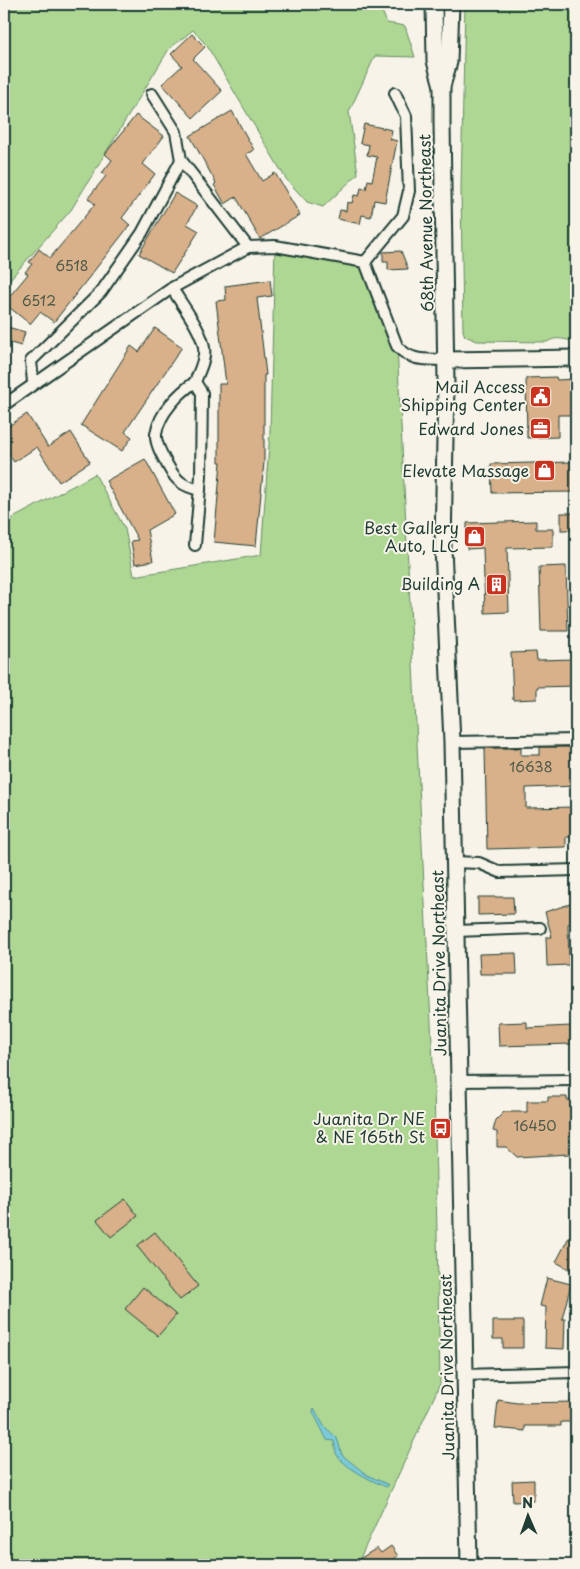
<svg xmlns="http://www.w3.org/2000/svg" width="580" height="1569" viewBox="0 0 580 1569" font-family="'Playpen Sans',sans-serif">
	<rect width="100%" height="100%" fill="#f7f3e8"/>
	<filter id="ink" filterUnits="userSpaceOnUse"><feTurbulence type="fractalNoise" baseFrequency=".02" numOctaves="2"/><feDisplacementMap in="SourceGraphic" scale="10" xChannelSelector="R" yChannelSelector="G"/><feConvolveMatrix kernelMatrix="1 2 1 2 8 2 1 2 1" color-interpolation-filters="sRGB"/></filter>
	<g filter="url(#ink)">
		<g fill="#aed793" stroke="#668a64">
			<polygon points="4,4 379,4 387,23 405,26 415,57 375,56 349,112 358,174 323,207 307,202 286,179 207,46 193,30 169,49 71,210 4,286"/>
			<path d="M465,4H576V341C565,341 558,335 547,342L477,341L465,336L463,331L461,188Z"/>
			<polygon points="275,246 365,262 397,346 434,1083 440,1384 357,1565 4,1565 4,523 95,474 125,529 134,576 261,555 270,431"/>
		</g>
		<path fill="#7bcad8" stroke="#569296" d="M314,1408L324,1426L337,1438L342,1455L367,1475L389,1485L386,1487C374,1482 341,1466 336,1453C335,1449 335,1445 334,1441L327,1440L313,1412Z"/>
		<g fill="#d8b089" stroke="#1f3d34">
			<polygon points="192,34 205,47 193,59 222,91 193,118 162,84 182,66 171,54"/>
			<polygon points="232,111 254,150 246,154 262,181 275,173 300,215 260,239 236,197 225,204 214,185 216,183 190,136"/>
			<polygon points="136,115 164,136 143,164 155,174 122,218 130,225 54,322 40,312 30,324 4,303 28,274 25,272 32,264 29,262 39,249 50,258 95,204 88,198 106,176 102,173 112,160 105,154"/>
			<polygon points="364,124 392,130 390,139 397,141 385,202 374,200 371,217 362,215 360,224 338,219 340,210 346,211 347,202 352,203 354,195 359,196 361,188 366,189 368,180 372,181 377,157 367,155 369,145 360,143"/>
			<polygon points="175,193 197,206 187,224 199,231 172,273 139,254"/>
			<polygon points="401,251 408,269 388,270 388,262 383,262 383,252"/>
			<polygon points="270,280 272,296 257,298 266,375 264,375 264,462 256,546 214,542 221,462 219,462 219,384 226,384 216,301 226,300 225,286"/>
			<polygon points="4,326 25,332 21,346 4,341"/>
			<polygon points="155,328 182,347 125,432 132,437 122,451 81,425 131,346 139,352"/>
			<polygon points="556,377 557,380 576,379 576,415 558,415 558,437 527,438 526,378"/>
			<polygon points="27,414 48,447 71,432 90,462 59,482 37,447 14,462 4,446 4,429"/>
			<polygon points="145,459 175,514 147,530 153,561 135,564 131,541 138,540 106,481"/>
			<polygon points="574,462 574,492 492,493 491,464"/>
			<rect x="561" y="513" width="15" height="17"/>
			<polygon points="536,521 536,529 553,529 553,547 507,548 509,612 485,613 483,548 467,549 467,523"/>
			<polygon points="566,566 568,631 541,631 539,567"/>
			<polygon points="536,652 537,660 576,659 576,686 537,687 537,699 513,700 511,653"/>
			<polygon points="540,747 576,747 576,786 526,788 526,808 576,807 576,837 566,837 566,847 487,849 485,748 521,748 521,755 540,755"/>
			<polygon points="478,897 513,897 514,914 478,915"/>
			<polygon points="573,903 576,921 568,924 569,965 547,966 546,937 552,937 545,912"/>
			<polygon points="516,953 517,974 480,974 479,954"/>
			<polygon points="527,1022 527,1028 572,1026 573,1044 499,1046 498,1023"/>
			<polygon points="548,1097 567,1097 567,1100 576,1100 576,1135 569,1135 569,1154 517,1157 506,1147 497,1147 497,1132 493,1131 496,1120 504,1112 527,1112 527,1101 548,1101"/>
			<polygon points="125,1199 138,1216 111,1237 97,1220"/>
			<polygon points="155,1232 198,1286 180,1300 137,1246"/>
			<polygon points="569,1237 576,1241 576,1273 556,1262"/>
			<polygon points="547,1278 571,1284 562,1319 565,1319 564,1349 545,1348 546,1307 540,1306"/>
			<polygon points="143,1287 176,1315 158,1336 125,1309"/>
			<polygon points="493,1321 523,1321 523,1348 503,1348 503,1339 493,1339"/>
			<polygon points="498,1400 517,1403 576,1402 576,1422 561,1422 561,1426 525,1426 525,1431 495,1428"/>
			<polygon points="534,1480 534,1501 513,1502 512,1481"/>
			<polygon points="391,1546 398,1556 384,1565 350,1565 377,1548 381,1553"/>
		</g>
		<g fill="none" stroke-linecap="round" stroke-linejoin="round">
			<defs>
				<g id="street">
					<polyline points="152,94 176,132 181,160 248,247"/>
					<polyline points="365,262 403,216 409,191 406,116 395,93"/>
					<path d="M172,288C181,304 202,330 204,348C206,359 199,371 195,382L202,393L201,476L195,545"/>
					<polyline points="33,382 31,361 101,292 142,233 181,160"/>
					<path d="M195,382C179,393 159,413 156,434C155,444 163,457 168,466C176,481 183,486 200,490"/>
					<path d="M4,405L172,288L248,247L275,246L365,262L397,346C411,362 425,359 445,360"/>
					<polyline points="452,742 576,740"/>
					<polyline points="454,862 479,863 500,872 576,870"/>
					<polyline points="456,931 540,928"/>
					<polyline points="459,1081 576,1080"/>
					<polyline points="465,1375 576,1372"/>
				</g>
				<g id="secondary">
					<polyline points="434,4 435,61 442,86"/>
					<polyline points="451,4 449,62 442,86 442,123 446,383 443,548 452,742 469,1565"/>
					<polyline points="445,360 576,358"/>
				</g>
			</defs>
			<use href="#street" stroke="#1f3d34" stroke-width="14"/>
			<use href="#secondary" stroke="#1f3d34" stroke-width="19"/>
			<use href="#street" stroke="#f7f3e8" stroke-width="10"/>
			<use href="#secondary" stroke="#f7f3e8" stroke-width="15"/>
		</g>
	</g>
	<defs>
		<symbol id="civic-square" viewBox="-11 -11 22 22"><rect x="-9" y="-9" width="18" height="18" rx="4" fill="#c8321e" stroke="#f7f3e8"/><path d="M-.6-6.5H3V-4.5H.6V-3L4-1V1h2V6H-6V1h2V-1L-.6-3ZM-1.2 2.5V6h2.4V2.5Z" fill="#fff"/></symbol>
		<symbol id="office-square" viewBox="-11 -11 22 22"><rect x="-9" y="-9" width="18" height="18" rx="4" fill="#c8321e" stroke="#f7f3e8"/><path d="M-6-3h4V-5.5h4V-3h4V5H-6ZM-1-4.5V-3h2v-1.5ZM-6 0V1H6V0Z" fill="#fff"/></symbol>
		<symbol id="shop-square" viewBox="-11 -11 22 22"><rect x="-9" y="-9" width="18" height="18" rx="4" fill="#c8321e" stroke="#f7f3e8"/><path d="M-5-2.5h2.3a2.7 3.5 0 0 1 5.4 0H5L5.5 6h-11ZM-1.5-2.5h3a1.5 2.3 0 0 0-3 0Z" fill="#fff"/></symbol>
		<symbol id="building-square" viewBox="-11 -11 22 22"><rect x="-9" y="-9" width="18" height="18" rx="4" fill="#c8321e" stroke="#f7f3e8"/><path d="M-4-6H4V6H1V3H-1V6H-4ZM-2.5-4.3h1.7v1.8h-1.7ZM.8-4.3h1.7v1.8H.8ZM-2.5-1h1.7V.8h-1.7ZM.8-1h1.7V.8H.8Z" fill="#fff"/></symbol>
		<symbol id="bus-square" viewBox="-11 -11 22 22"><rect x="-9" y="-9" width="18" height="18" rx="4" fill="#c8321e" stroke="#f7f3e8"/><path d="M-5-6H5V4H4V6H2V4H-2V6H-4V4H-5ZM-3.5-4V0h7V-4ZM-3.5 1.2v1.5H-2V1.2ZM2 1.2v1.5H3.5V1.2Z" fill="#fff"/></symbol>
	</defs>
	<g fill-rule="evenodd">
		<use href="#civic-square" x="528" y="384" width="25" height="25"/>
		<use href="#office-square" x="528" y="416" width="25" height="25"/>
		<use href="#shop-square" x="532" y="458" width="25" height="25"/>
		<use href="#shop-square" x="462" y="524" width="25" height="25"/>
		<use href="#building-square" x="484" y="572" width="25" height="25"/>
		<use href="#bus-square" x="428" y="1116" width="25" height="25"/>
	</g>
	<g text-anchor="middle" stroke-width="4" stroke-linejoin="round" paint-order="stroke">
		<g font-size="14" fill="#4d5a49">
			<text x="72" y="271">6518</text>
			<text x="39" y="306">6512</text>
			<text x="531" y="772">16638</text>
			<text x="535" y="1131">16450</text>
		</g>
		<g font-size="16" fill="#1f3d34" stroke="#f7f3e8">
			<text transform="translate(426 223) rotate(-91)" y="6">68th Avenue Northeast</text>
			<text transform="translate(439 963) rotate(-91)" y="6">Juanita Drive Northeast</text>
			<text transform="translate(447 1367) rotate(-91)" y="6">Juanita Drive Northeast</text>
		</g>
		<g font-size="16" fill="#1f3d34" stroke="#f7f3e8" text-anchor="end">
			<text x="525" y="393">Mail Access<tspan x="525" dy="18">Shipping Center</tspan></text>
			<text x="524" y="435">Edward Jones</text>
			<text x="529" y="477">Elevate Massage</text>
			<text x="459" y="534">Best Gallery<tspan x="459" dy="18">Auto, LLC</tspan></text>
			<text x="480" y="590">Building A</text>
			<text x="425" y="1125">Juanita Dr NE<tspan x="425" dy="18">&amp; NE 165th St</tspan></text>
		</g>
	</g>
	<rect width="580" height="1569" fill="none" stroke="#f7f3e8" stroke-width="20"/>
	<rect x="10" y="10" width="560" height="1549" fill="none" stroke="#1f3d34" stroke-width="2" filter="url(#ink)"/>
	<g transform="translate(528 1516) rotate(358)" stroke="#f7f3e8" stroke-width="4" paint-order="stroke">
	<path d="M0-4L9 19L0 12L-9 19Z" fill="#1f3d34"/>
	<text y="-8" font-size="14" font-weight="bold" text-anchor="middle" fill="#1f3d34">N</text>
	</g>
</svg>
